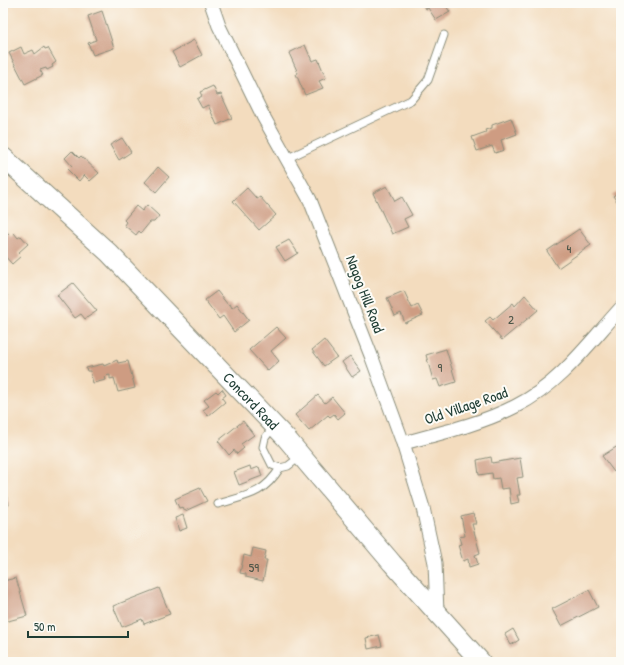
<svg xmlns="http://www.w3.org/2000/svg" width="624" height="665" viewBox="0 0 624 665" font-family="'Patrick Hand',sans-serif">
	<rect width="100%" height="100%" fill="#fdfcf7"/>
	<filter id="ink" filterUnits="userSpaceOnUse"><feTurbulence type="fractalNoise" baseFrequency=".025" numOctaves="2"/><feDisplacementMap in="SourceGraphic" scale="8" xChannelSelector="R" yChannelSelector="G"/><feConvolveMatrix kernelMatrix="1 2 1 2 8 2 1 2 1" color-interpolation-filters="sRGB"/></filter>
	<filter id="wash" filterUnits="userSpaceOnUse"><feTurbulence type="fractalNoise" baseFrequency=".012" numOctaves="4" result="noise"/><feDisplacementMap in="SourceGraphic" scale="16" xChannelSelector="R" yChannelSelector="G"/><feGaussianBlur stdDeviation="0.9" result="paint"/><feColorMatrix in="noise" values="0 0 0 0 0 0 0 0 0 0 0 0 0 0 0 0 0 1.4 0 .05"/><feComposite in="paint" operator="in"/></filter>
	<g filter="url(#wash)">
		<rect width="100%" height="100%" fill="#f3dcbe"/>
		<g id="blocks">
			<g fill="#ce9c82">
				<polygon points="423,3 444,3 450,12 436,20 428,8 426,9"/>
				<polygon points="102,11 114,48 93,55 88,43 96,40 88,16"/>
				<polygon points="194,40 202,55 180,67 172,52"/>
				<polygon points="305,45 312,61 318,59 326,78 319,81 323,88 305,95 296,74 298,73 289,53"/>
				<polygon points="21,47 24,54 33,50 35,54 44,47 45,49 48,48 56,62 52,65 53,67 47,70 46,68 40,70 43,75 25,84 9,53"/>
				<polygon points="213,86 217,95 221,94 232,118 217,125 208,105 202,108 197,99 202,96 200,92"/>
				<polygon points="511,118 517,134 501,140 504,150 495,153 492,146 477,151 472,137 486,132 485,130 492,128 492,125"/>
				<polygon points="122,138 131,152 119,160 110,145"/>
				<polygon points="72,151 79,158 81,156 99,173 90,181 84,175 79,181 68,170 72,166 65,158"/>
				<polygon points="158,167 169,177 156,192 145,182"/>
				<polygon points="387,186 395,201 402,197 412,215 404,219 408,227 392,234 373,193"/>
				<polygon points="247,188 257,199 260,197 276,215 259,230 233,201"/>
				<polygon points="621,190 621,207 613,196"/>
				<polygon points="147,205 159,216 154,222 150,222 141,233 139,231 136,235 124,225 126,222 124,220 136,206 142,211"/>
				<polygon points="579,229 591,245 558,268 547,251"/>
				<polygon points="6,231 11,236 14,233 18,238 21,236 28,244 18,253 21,256 12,264 3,254 3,232 4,233"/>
				<polygon points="289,240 298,253 285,261 276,247"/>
				<polygon points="73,283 97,311 85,319 81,314 75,318 57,295"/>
				<polygon points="217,291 228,305 230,304 232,308 237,304 249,320 234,332 223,316 219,319 205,300"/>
				<polygon points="404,291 412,308 418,305 423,315 405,323 401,313 395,316 387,298"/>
				<polygon points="525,295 538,310 502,340 485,321 490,317 493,320 513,303 515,306"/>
				<polygon points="276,327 286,338 271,351 279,361 268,371 249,350"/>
				<polygon points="324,340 337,357 324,366 312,350"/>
				<polygon points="446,349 456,382 440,387 437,379 433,380 426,355"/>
				<polygon points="350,356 361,371 352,377 342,362"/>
				<polygon points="117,360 118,363 128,361 135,388 118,392 114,378 110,379 110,375 105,376 106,380 93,383 90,371 87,371 86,368 103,364 104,366"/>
				<polygon points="222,389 226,395 222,398 225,402 208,416 203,410 209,406 204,400 216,391 218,393"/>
				<polygon points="318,395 325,403 332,397 345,413 338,419 334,414 330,417 328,415 309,431 295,415"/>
				<polygon points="243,421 254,435 241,444 244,448 237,454 234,450 229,455 218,441"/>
				<polygon points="621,444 621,466 614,472 602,456"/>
				<polygon points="491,457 492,463 520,458 523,477 517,478 520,495 517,495 519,502 511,504 509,488 501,489 499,478 493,479 492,473 479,475 477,460"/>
				<polygon points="250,466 251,470 259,467 262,476 239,485 234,472"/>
				<polygon points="3,485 9,505 3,507"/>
				<polygon points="200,488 207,501 185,511 183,507 179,508 175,499"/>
				<polygon points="473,513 476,524 472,524 480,553 475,555 478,564 469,567 468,559 463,561 458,545 461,544 459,537 465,536 461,516"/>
				<polygon points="183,515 187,528 179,531 175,518"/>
				<polygon points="253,548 266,551 264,560 267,560 263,581 246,577 246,574 240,573 244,555 251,557"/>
				<polygon points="16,578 27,616 8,621 5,613 3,614 3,581"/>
				<polygon points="159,588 170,614 144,624 142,619 122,627 113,606"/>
				<polygon points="589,590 598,607 561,626 552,609"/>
				<polygon points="513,629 519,640 511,645 505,634"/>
				<polygon points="379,635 382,646 368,649 366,638"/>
			</g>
		</g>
	</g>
	<g filter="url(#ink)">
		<use href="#blocks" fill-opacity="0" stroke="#898c79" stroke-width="1"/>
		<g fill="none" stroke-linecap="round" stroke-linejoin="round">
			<defs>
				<g id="lane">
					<polyline points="286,159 411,100 428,80 444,35"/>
					<polyline points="274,426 265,438 263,447 272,465 280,468 288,466 301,456"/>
					<path d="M218,504C247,495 263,495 280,468"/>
				</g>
				<g id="street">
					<polyline points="211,3 219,26 263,116 310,200 372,358 403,443 423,508 435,563 437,613"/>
					<path d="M403,443C441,433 481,424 516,406C560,384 589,343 621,308"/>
				</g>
				<g id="secondary">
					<path id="s1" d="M3,157L109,253L286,438L392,563L481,662"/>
				</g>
			</defs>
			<use href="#lane" stroke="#898c79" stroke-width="9"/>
			<use href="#street" stroke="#898c79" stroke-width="15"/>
			<use href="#secondary" stroke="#898c79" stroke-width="21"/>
			<use href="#lane" stroke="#fff" stroke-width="7"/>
			<use href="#street" stroke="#fff" stroke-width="13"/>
			<use href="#secondary" stroke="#fff" stroke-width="19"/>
		</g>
	</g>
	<g text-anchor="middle" stroke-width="4" stroke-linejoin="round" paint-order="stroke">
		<g font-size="13" fill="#4b5548">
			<text x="569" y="253">4</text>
			<text x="511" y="324">2</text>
			<text x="440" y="372">9</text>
			<text x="254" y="572">59</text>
		</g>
		<g font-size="15" fill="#1f3d34" stroke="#fdfcf7">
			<text transform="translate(365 294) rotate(69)" y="5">Nagog Hill Road</text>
			<text dy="5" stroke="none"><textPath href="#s1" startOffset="348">Concord Road</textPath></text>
			<text transform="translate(466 406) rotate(-19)" y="5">Old Village Road</text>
		</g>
	</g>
	<rect width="624" height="665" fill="none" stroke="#fdfcf7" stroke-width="16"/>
	<path d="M28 631v6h100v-6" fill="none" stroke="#1f3d34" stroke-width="2"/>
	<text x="34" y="631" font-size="12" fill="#1f3d34" stroke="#fdfcf7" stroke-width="3" paint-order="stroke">50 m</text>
</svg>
